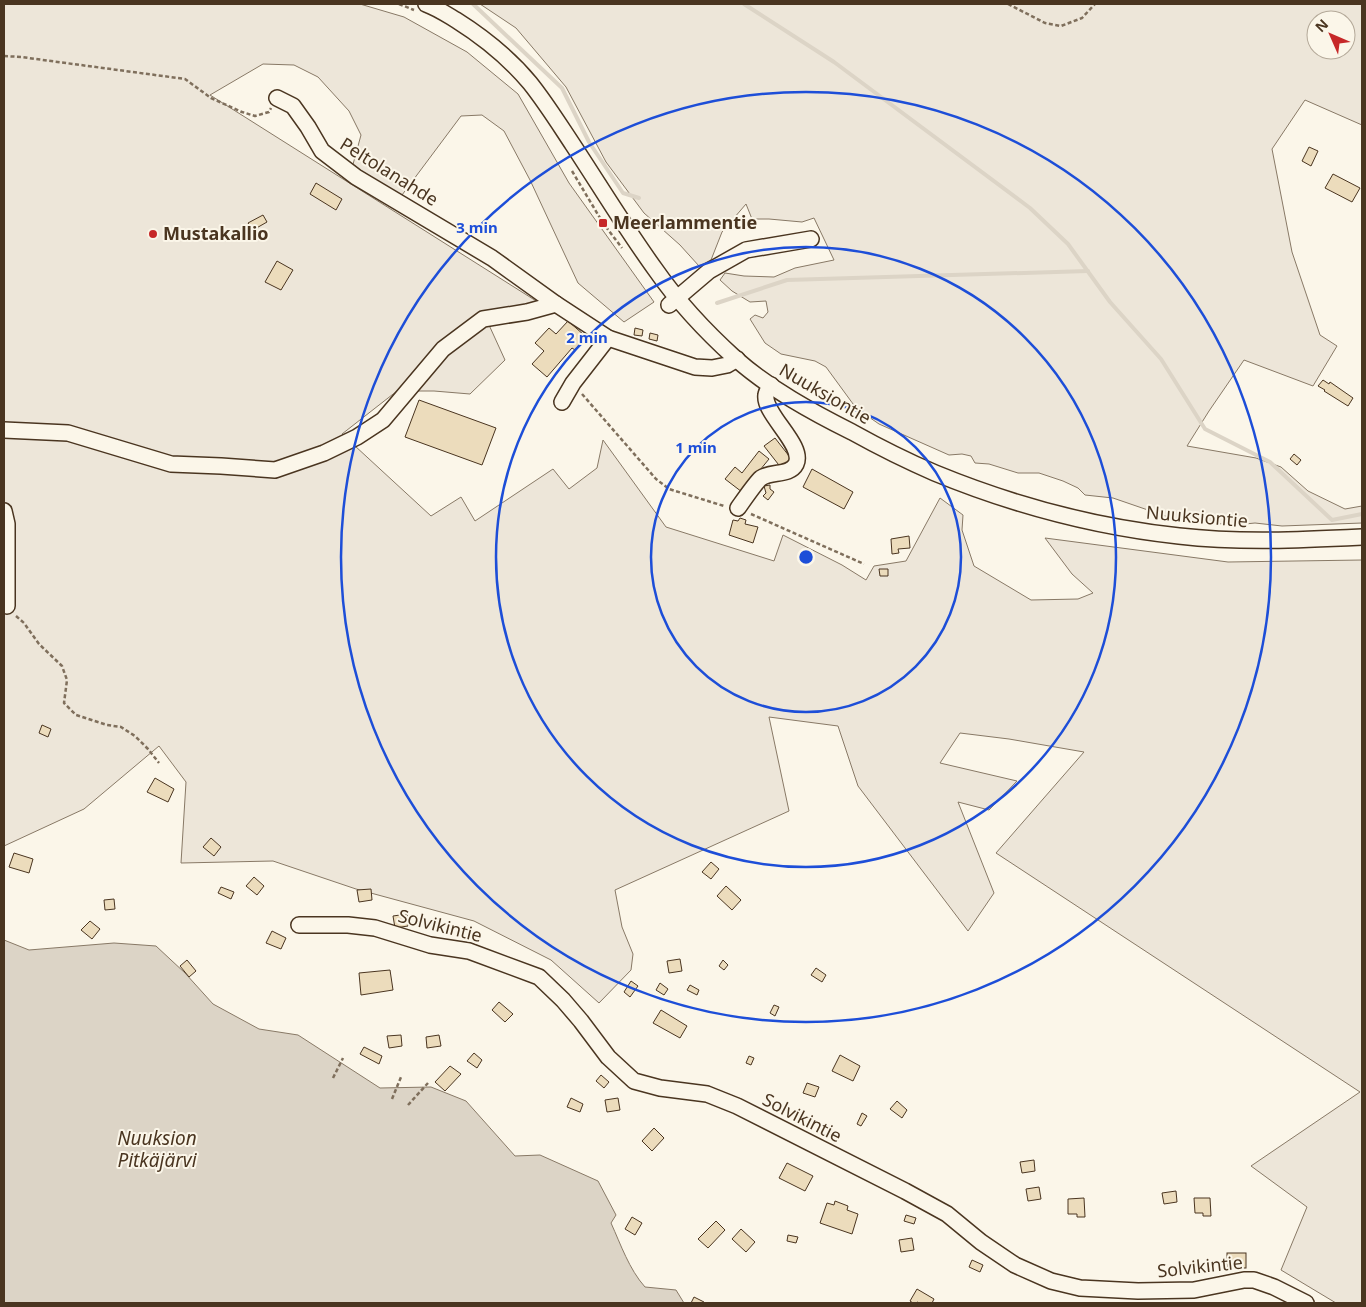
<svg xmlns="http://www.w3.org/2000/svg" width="1366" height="1307" viewBox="0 0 1366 1307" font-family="'Noto Sans',sans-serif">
	<rect width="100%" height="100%" fill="#fbf6e9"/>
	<g fill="#ede6d9" stroke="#887966" fill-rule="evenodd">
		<polygon points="4,4 360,4 404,17 467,52 518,94 569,183 654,302 624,322 578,283 530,180 504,131 482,115 461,116 402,195 352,168 361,135 349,111 318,77 294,65 263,64 210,95 552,311 489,325 505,360 470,394 434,391 397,391 342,434 431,516 461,497 475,521 553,469 569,489 597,468 603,440 666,527 774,561 783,535 842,565 866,580 874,566 906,561 940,498 963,515 962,530 974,566 1031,600 1078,599 1093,593 1072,574 1045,538 1228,562 1362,560 1362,1303 1336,1303 1281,1270 1307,1207 1251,1166 1360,1092 996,853 1084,752 1009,739 960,733 940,763 1017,781 989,810 958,802 994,893 968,931 858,786 838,726 769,717 789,811 615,890 622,927 633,954 631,970 599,1003 551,960 474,921 356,889 273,861 181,863 186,782 159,746 84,809 4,846"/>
		<path d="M480,4H1362V125L1305,100L1272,149L1292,252L1320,335L1337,346L1313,386L1244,360L1209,411L1187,446L1256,458L1281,467L1308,491L1345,509L1362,506V523L1282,526L1255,523L1235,525L1177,520L1113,498L1085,495L1078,488L1063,481L1039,473H1018L989,464L975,463L971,456L962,454L949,455L879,424L856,408L826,367L815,361L781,354L765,343L750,319L755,315L763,318L768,312L766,301L750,302L732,291L720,280L725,273L744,276L774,277L795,268L834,260L814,218L802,222L769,219H752L746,204L722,232L711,260L699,266L680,245L644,213L606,162L566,87L516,28ZM1316,20H1346V50H1316Z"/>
	</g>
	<path fill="#dcd4c6" stroke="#887966" d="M4,940L29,950L114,943L156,946L185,973L213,1004L259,1029L298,1035L380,1088L431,1087L466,1101L515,1156L540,1155L598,1181L616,1215L611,1223C621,1245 629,1269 645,1287L676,1290L684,1303H4Z"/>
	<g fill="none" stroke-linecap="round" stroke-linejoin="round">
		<g stroke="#dcd4c6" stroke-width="4">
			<polyline points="473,4 562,88 589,142 623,193 639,198"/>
			<polyline points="744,4 834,62 1030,208 1068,244 1110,302 1161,359 1205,429 1270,462 1332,520 1362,514"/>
			<polyline points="717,303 787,280 1088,271"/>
		</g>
	</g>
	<g fill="#ecdcbc" stroke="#4a3520">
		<polygon points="1309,147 1318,151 1311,166 1302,161"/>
		<polygon points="1333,174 1360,188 1352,202 1325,188"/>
		<polygon points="316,183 342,199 336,210 310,194"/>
		<polygon points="263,215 267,222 253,230 248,223"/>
		<polygon points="277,261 293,270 281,290 265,282"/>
		<polygon points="568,321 584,335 579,340 581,342 575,350 572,348 547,377 532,364 544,351 535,343 549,328 556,334"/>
		<polygon points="635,328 643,330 642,336 634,335"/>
		<polygon points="650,333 658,335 657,341 649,339"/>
		<polygon points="1323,380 1329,384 1330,382 1353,398 1348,406 1324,391 1325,390 1318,386"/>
		<polygon points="419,400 496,428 482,465 405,437"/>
		<polygon points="775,438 793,461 782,469 764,446"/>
		<polygon points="759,451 769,459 742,492 725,479 735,467 742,473"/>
		<polygon points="1294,454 1301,460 1297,465 1290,459"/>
		<polygon points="812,469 853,492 844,509 803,487"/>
		<polygon points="770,485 770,489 774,492 768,500 763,496 766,493 764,486"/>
		<polygon points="740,518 746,520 745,524 758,527 753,543 729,535 733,520 738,521"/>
		<polygon points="909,536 910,548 898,549 899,553 892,554 891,539"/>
		<polygon points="879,569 888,569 888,576 880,576"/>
		<polygon points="42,725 51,729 48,737 39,733"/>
		<polygon points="155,778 174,789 168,802 147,792"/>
		<polygon points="211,838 221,847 214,856 203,847"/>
		<polygon points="14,853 33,859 29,873 9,867"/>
		<polygon points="711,862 719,869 711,879 702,872"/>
		<polygon points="254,877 264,886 257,895 246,886"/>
		<polygon points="726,886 741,900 732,910 717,896"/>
		<polygon points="221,887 234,892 231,899 218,893"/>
		<polygon points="371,889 372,900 359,902 357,890"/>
		<polygon points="114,899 115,909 105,910 104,900"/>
		<polygon points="407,914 408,926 395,928 393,916"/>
		<polygon points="90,921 100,929 92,939 81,930"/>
		<polygon points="272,931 286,938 281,949 266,943"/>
		<polygon points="680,959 682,971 669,973 667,961"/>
		<polygon points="187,960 196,971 189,977 180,966"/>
		<polygon points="723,960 728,965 724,970 719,966"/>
		<polygon points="816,968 826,975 822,982 811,975"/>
		<polygon points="390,970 393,990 361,995 359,973"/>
		<polygon points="631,981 638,986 630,997 624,992"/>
		<polygon points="660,983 668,989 664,995 656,990"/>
		<polygon points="690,985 699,990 697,995 687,990"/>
		<polygon points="499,1002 513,1014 505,1022 492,1010"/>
		<polygon points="774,1005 779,1007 775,1016 770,1013"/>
		<polygon points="661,1010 687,1026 680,1038 653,1023"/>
		<polygon points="401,1035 402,1046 389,1048 387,1036"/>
		<polygon points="439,1035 441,1046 427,1048 426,1037"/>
		<polygon points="364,1047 382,1056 379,1064 360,1054"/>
		<polygon points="474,1053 482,1060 477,1068 467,1061"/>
		<polygon points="840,1055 860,1066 853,1081 832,1071"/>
		<polygon points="749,1056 754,1058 751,1065 746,1063"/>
		<polygon points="450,1066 461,1074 445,1091 435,1082"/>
		<polygon points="601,1075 609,1082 604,1088 596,1081"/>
		<polygon points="807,1083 819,1087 815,1097 803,1093"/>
		<polygon points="571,1098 583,1104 580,1112 567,1107"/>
		<polygon points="618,1098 620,1110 607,1112 605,1100"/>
		<polygon points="897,1101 907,1110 902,1118 890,1109"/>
		<polygon points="862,1113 867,1116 861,1126 857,1124"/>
		<polygon points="654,1128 664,1138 652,1151 642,1141"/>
		<polygon points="1034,1160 1035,1171 1022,1173 1020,1162"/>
		<polygon points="787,1163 813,1176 805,1191 779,1178"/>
		<polygon points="1039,1187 1041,1199 1028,1201 1026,1189"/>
		<polygon points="1176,1191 1177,1202 1164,1204 1162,1193"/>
		<polygon points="1084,1198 1085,1217 1077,1217 1077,1214 1068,1214 1068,1199"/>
		<polygon points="1194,1198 1210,1198 1211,1216 1203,1216 1203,1213 1195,1213"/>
		<polygon points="835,1201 848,1206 847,1210 858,1214 852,1234 820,1223 827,1203 834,1205"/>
		<polygon points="906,1215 916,1218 914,1224 904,1221"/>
		<polygon points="632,1217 642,1223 635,1235 625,1229"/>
		<polygon points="716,1221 725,1230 708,1248 698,1239"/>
		<polygon points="741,1229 755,1242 746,1252 732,1239"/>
		<polygon points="788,1235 798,1237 796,1243 787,1241"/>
		<polygon points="912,1238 914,1250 901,1252 899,1240"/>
		<rect x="1227" y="1253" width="19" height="15"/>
		<polygon points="972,1260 983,1265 980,1272 969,1267"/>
		<polygon points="917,1289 934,1299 932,1303 920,1303 917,1302 916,1303 913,1303 910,1301"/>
		<polygon points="694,1297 704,1302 704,1303 691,1303"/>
	</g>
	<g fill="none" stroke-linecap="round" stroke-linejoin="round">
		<defs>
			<g id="minor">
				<path d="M426,4C437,8 446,14 456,20C483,37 510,59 530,83C546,103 559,124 573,145C600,186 626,229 655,269C678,302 706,332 736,359C770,389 812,412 852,432C879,447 907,461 935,473C1013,505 1095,527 1179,536C1240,543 1301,540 1362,537"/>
				<polyline points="277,98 293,106 308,127 322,151 356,177 492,258 556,304 608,338 695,367 712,368 727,365 737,359"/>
				<polyline points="669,305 709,271 746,250 811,239"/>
				<polyline points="562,402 573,383 608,338"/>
				<polyline points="4,430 68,433 171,464 221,466 275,470 324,453 357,437 383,420 443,349 483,319 527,312 556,304"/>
				<path d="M738,508C743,501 756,482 761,478C771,471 790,476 796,464C805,445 763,414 766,395C766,392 769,388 771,385"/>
				<polyline points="4,511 7,524 7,606"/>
				<polyline points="299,925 348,925 375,928 430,945 469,951 539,977 563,1000 581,1021 608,1057 634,1081 660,1088 707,1094 737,1106 905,1191 947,1214 981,1242 1015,1265 1051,1281 1080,1288 1138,1291 1194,1290 1244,1280 1254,1280 1274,1287 1306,1303"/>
			</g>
		</defs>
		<use href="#minor" stroke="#4a3520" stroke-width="18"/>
		<g stroke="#7f6f5c" stroke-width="2.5" stroke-dasharray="4 2.5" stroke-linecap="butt">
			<polyline points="399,4 414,10"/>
			<polyline points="1008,4 1045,23 1061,26 1082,18 1095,4"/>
			<polyline points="4,56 21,57 185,79 211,98 242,112 255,116 269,112 271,108"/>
			<polyline points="572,171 603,223 622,248"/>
			<polyline points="582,394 656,479 669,489 724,506"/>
			<polyline points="751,514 864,564"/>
			<polyline points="16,616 24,623 39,644 62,666 67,680 64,703 76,715 107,725 121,727 135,736 148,749 159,763"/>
			<polyline points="333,1078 343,1058"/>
			<polyline points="392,1099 401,1077"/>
			<polyline points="408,1105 428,1083"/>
		</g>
		<use href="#minor" stroke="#fbf6e9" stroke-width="15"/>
	</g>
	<g fill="none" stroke="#1d4ed8" stroke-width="2.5">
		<circle cx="806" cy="557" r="155"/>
		<circle cx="806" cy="557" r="310"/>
		<circle cx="806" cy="557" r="465"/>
	</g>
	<g fill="#c62828" stroke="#fbf6e9" stroke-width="2">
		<rect x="598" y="218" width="10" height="10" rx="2.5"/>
		<circle cx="153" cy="234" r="5"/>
	</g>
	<g text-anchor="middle" stroke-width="4" stroke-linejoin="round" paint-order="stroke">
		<g font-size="18" fill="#4a3520" stroke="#fbf6e9">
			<text transform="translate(389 172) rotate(32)" y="6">Peltolanahde</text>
			<text transform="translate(825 394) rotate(30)" y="6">Nuuksiontie</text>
			<text transform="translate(1197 517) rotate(5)" y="6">Nuuksiontie</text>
			<text transform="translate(440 926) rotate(14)" y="6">Solvikintie</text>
			<text transform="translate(802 1118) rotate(27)" y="6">Solvikintie</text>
			<text transform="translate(1200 1267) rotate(-6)" y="6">Solvikintie</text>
		</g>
		<g font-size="18" font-weight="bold" fill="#4a3520" stroke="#fbf6e9" text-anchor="start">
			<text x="613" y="229">Meerlammentie</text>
			<text x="163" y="240">Mustakallio</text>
		</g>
		<g font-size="19" font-style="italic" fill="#4a3520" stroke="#fbf6e9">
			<text x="157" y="1145">Nuuksion<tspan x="157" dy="22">Pitkäjärvi</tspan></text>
		</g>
	</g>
	<circle cx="806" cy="557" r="8" fill="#1d4ed8" stroke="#fbf6e9" stroke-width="2.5"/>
	<g font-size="15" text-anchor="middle" font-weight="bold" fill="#1d4ed8" stroke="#fbf6e9" stroke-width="4" stroke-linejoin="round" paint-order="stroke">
		<text x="477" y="233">3 min</text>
		<text x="587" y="343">2 min</text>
		<text x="696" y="453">1 min</text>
	</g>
	<rect width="1366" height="1307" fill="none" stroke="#4a3520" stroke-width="10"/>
	<g transform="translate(1331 35) rotate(315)"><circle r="24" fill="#fbf6e9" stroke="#b4a999"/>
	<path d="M0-4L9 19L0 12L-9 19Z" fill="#c62828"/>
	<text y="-8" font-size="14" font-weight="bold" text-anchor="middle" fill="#4a3520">N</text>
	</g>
</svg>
